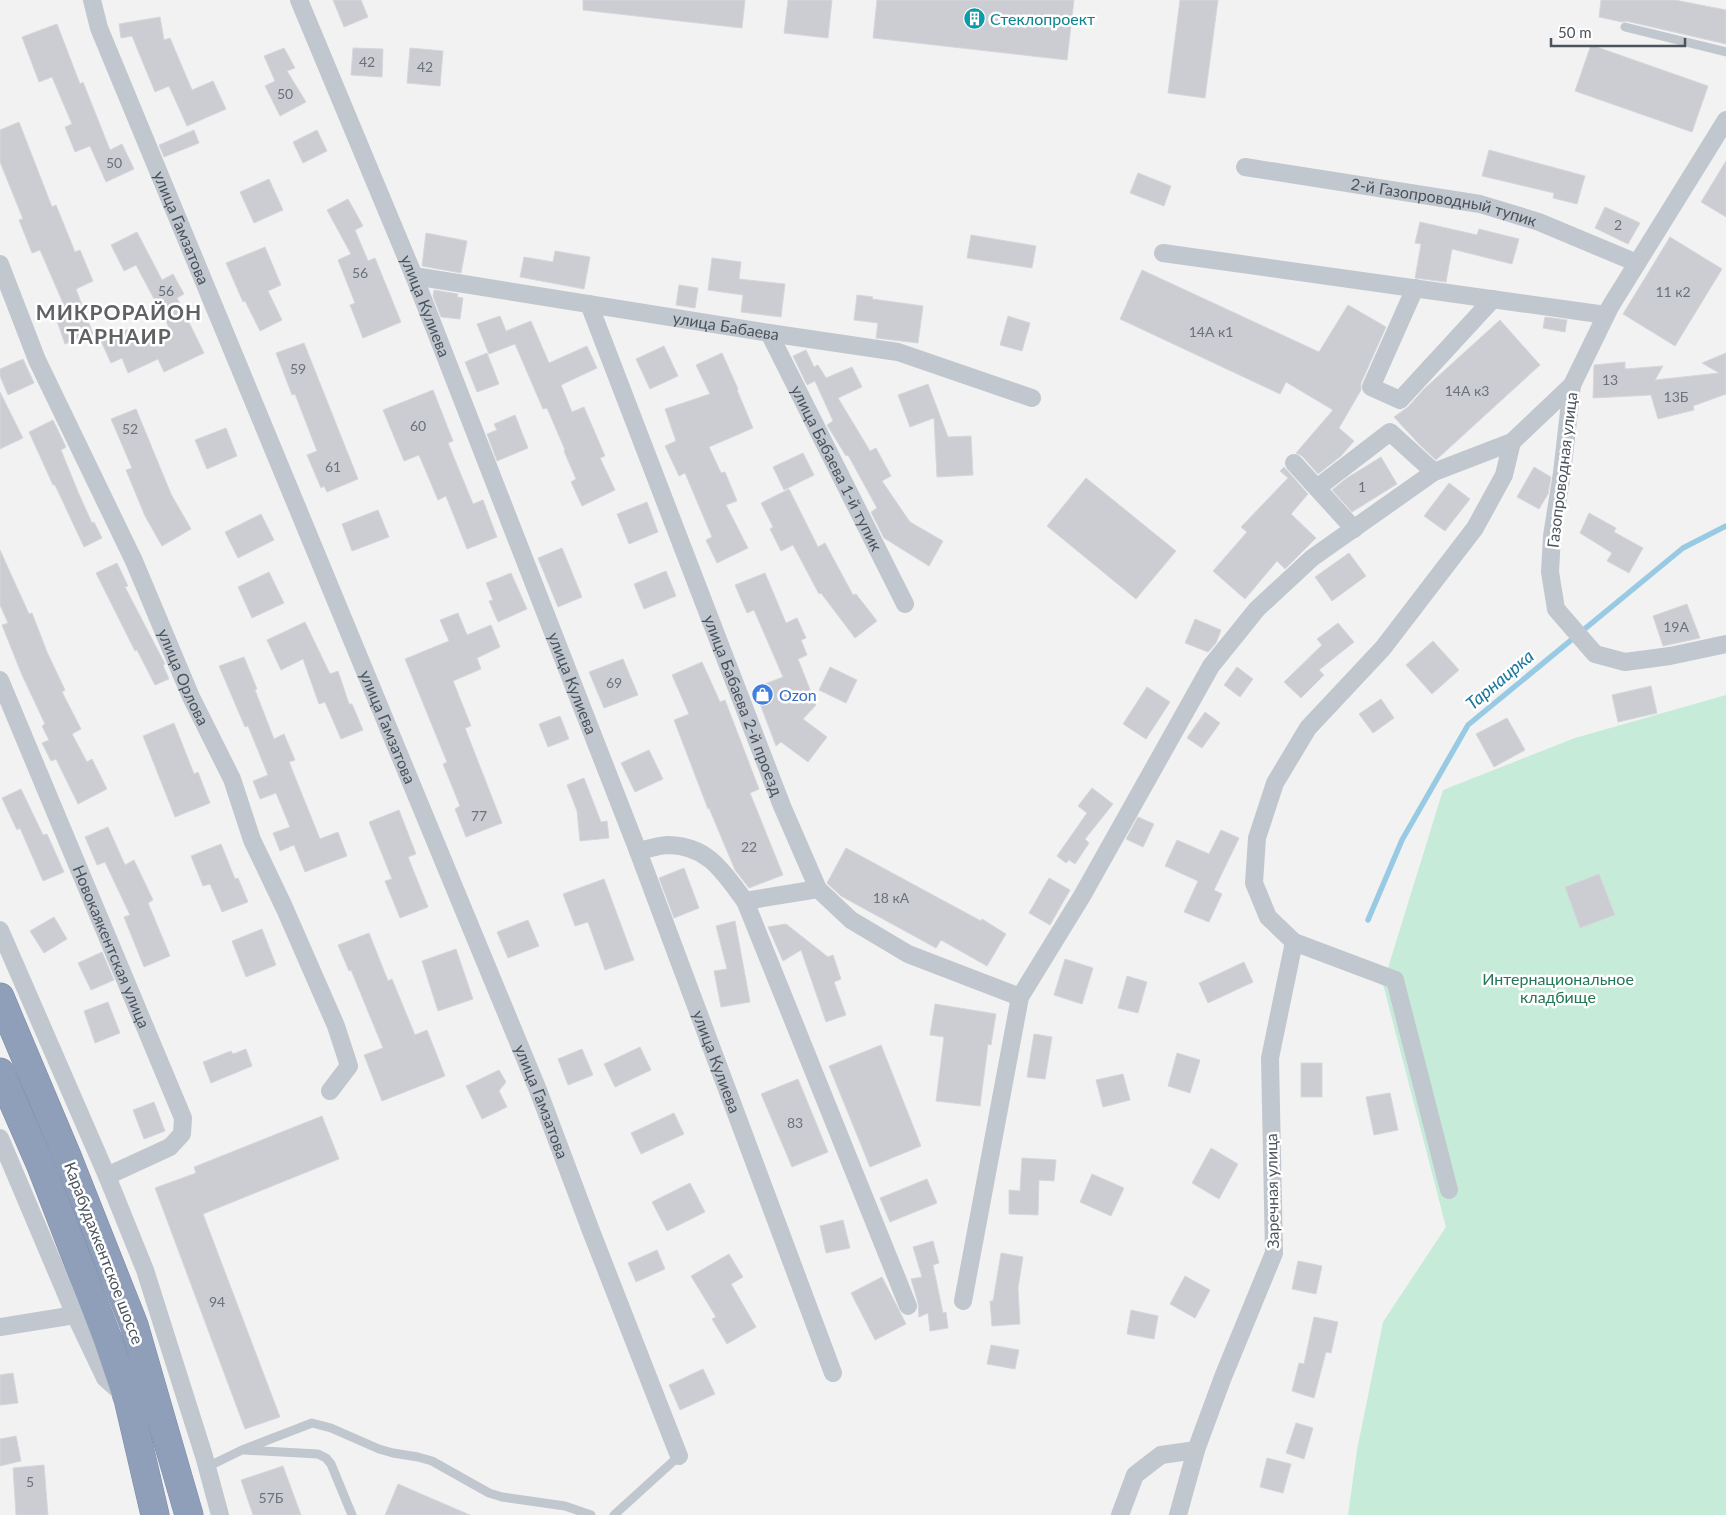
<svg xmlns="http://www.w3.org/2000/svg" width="1726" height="1515" viewBox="0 0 1726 1515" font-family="Lato,sans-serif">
	<rect width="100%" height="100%" fill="#f3f2f2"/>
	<polygon fill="#c6ebd8" points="1726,695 1726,1515 1348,1515 1357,1450 1383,1322 1446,1227 1383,984 1443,790 1575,738"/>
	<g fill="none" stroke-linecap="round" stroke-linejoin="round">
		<polyline stroke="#98cbe3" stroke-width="5.5" points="1368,920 1402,840 1468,725 1683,548 1726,526"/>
	</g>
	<g fill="#cccdd3" stroke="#d6d7dc">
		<polygon points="333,0 361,0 368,17 344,27"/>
		<polygon points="583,0 745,0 742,28 583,10"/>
		<polygon points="788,0 832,0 828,38 784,33"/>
		<polygon points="877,0 1074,0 1067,60 873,38"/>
		<polygon points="1180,0 1218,0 1205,98 1168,93"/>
		<polygon points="1601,0 1675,0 1726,10 1726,44 1626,21 1622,22 1599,17"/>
		<polygon points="160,17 164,40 170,38 192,90 213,81 226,109 187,126 169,86 155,92 132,36 121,38 119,24"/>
		<polygon points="57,24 80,84 83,82 110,150 122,144 134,169 106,182 90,146 75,152 65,127 72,124 52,77 39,82 22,37"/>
		<polygon points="1591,45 1708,86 1692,132 1575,91"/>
		<polygon points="284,48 295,68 287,71 306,102 280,116 265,86 275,81 264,56"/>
		<polygon points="353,48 383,49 382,77 351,75"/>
		<polygon points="410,48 443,51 440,86 407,83"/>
		<polygon points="19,122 52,207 56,205 75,252 80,250 93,281 76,289 93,334 65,344 52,307 63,303 40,250 32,253 19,220 23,219 0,162 0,130"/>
		<polygon points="194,130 199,143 164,157 159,145"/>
		<polygon points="317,130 327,151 303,163 293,142"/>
		<polygon points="1489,150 1585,176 1577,204 1553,198 1554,193 1482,176"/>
		<polygon points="1726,161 1726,217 1701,202"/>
		<polygon points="1138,173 1171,186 1164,206 1130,193"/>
		<polygon points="269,179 283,210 254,223 240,192"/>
		<polygon points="348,199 363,226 355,230 368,261 375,258 401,322 363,338 350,305 355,303 338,260 351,254 327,210"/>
		<polygon points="1605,207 1640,223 1628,244 1595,228"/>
		<polygon points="1420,222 1477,235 1479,229 1519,239 1512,264 1452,249 1446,282 1415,278 1421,244 1415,243"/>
		<polygon points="137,232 162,280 173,274 184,294 177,298 204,353 164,372 158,359 128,373 122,358 111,363 101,341 131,328 138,345 170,329 136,265 124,271 111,245"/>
		<polygon points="426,233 467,241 461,273 422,266"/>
		<polygon points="971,235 1036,246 1032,268 967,258"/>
		<polygon points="1670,237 1722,269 1675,346 1623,314"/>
		<polygon points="265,247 281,285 268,291 282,320 260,331 245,301 243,302 226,263"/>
		<polygon points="555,251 590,257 584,289 520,277 524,257 553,262"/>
		<polygon points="712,258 741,262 739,279 785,284 781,317 741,312 743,295 708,290"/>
		<polygon points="1142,270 1319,352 1348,305 1386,327 1361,383 1361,390 1339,428 1354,441 1341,456 1318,474 1302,456 1296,453 1333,410 1286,382 1280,394 1120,319"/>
		<polygon points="679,285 698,288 695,308 676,305"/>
		<polygon points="434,290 458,294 457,297 463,298 460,319 441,317 433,296"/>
		<polygon points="857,295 873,297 872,299 923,306 918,343 876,338 878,323 854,320"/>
		<polygon points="500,316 506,331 531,321 549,363 587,346 597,368 561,385 572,412 584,407 605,456 600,458 615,490 582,506 571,482 576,479 564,451 565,450 547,408 543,409 515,344 489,354 477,324"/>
		<polygon points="1008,316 1030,323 1022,351 1000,345"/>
		<polygon points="1545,317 1567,320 1565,332 1543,328"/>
		<polygon points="1500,320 1540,365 1436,460 1419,444 1394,417 1408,407 1424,389"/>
		<polygon points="304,343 358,479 327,492 324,486 321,488 307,455 317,451 295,394 292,395 276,353"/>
		<polygon points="664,346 678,376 650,389 636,359"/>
		<polygon points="806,350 814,367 818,365 826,378 852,367 862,387 838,398 870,451 876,448 891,476 882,481 910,522 943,541 929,566 884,538 871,512 877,508 848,455 846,456 827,425 833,421 815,381 807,385 793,356"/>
		<polygon points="487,353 499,384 477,392 465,362"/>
		<polygon points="722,353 738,389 737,390 753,428 709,447 721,473 725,472 737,501 726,505 748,548 717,563 706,540 712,537 685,473 679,476 665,446 676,441 665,409 710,394 696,365"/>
		<polygon points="1726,353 1726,394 1693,406 1694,410 1658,419 1651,395 1593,398 1594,365 1625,362 1625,369 1663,366 1655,380 1719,373 1702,363"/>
		<polygon points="23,359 34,383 8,395 0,376 0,369"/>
		<polygon points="928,384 948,437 971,436 973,475 937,477 934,418 910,427 898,395"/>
		<polygon points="433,390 453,441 448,443 473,504 483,500 497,537 467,549 446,496 438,500 419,455 404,461 383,410"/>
		<polygon points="0,392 23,438 0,449"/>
		<polygon points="136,409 171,494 191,529 162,546 145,516 126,470 132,468 111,419"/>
		<polygon points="515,415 528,448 497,461 487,434 497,430 494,424"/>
		<polygon points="53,420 66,447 61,450 78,492 92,523 94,522 102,538 84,547 55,485 53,485 29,432"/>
		<polygon points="226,428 237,456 207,469 195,440"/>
		<polygon points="803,453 814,475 784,490 773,467"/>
		<polygon points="1381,457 1397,484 1352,512 1332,490 1347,478"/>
		<polygon points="1284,467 1308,494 1291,514 1316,538 1285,569 1277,561 1245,599 1213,571 1247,532 1241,527 1288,478 1280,471"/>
		<polygon points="1534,467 1551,477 1548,494 1539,509 1517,497"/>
		<polygon points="1086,478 1176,551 1136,599 1047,526"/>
		<polygon points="1449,483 1470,499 1445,531 1424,516"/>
		<polygon points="789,489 818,547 825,543 853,595 856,594 877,621 855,638 821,593 819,594 793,545 781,551 770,529 773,527 761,503"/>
		<polygon points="647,502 658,532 629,544 617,514"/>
		<polygon points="378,510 389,537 352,551 342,524"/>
		<polygon points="1589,513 1616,528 1614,532 1643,548 1629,573 1607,561 1612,553 1580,533"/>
		<polygon points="261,514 274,540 238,558 225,532"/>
		<polygon points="562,548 582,597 558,607 538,558"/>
		<polygon points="0,550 29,614 32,613 47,652 65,690 62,692 81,729 72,734 87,762 92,759 107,789 78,804 56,759 51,761 42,743 49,740 42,726 45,724 22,675 2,625 8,623 0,605"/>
		<polygon points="1349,553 1366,576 1332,601 1315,577"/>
		<polygon points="117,563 128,586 125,587 165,664 163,665 169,679 155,685 137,650 135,651 96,573"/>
		<polygon points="666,571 676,596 644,609 634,584"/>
		<polygon points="269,572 284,603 252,618 238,587"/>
		<polygon points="511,573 527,609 498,622 489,601 493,600 486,583"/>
		<polygon points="765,573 786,623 797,618 806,638 801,640 807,655 798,659 816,705 803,719 827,737 808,762 781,742 776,746 754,688 783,677 754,610 747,613 735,585"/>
		<polygon points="1687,604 1700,638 1663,646 1653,616"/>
		<polygon points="458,613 467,635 491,625 500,647 477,658 481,669 453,681 471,726 465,728 502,823 466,837 455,809 460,806 443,764 447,762 405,659 449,641 440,620"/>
		<polygon points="1195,619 1221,630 1216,643 1208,652 1185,643"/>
		<polygon points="305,622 330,674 338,671 349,704 352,704 363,730 341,739 325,702 319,704 303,659 281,670 267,640"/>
		<polygon points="1338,623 1354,642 1319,670 1324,675 1301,698 1284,682 1322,645 1317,639"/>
		<polygon points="1433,641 1459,670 1432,694 1406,665"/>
		<polygon points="244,657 257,689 255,690 274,739 284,734 295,760 289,762 320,839 338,832 347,856 305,872 294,845 280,851 273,833 290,827 276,793 260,799 253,781 268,775 248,726 245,727 219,666"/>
		<polygon points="623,659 638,695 604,708 589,672"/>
		<polygon points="702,662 720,702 725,700 759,789 750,793 783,875 749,888 735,870 709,808 708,809 674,720 689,714 672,675"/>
		<polygon points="830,667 857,680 846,703 819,690"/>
		<polygon points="1237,667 1253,679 1240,697 1224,685"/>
		<polygon points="1651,686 1657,713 1618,722 1612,695"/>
		<polygon points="1147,687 1170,702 1146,739 1123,724"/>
		<polygon points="1381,699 1394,718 1373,733 1359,714"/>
		<polygon points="1205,712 1220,723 1202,748 1187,738"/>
		<polygon points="560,716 569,739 548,747 539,724"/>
		<polygon points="1507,718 1525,750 1494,767 1476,734"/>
		<polygon points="174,723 194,774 198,772 210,803 175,817 143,736"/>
		<polygon points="649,750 663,779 635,792 621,763"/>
		<polygon points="584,778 601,822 607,821 609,838 580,841 577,811 567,785"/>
		<polygon points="1092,788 1113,804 1085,839 1089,843 1075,864 1069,860 1066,863 1057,856 1087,813 1078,806"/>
		<polygon points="21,789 43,835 47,834 64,872 43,881 20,828 17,830 2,798"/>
		<polygon points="399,810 416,854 408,857 428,907 400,918 385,881 392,879 369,822"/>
		<polygon points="1138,817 1154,824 1143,847 1126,839"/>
		<polygon points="108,827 125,865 134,860 153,900 148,903 170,956 144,967 124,917 130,915 105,862 97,865 85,837"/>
		<polygon points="1221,830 1239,838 1214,890 1222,894 1209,922 1184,912 1198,881 1165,866 1177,840 1209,854"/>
		<polygon points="221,844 235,879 238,878 248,902 222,912 210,884 203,886 191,856"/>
		<polygon points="846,848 981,921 982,919 1006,934 987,966 941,940 936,948 841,896 827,883"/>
		<polygon points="684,868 699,908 674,918 659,878"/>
		<polygon points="1599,874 1615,915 1580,928 1565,887"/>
		<polygon points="1049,878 1070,890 1050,925 1029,913"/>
		<polygon points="604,879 634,960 605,970 588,922 575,926 563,894"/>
		<polygon points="54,917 67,939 44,953 30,931"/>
		<polygon points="528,920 539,946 508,958 497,932"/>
		<polygon points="735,921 750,1002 721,1007 714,971 727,969 716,926"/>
		<polygon points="786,924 828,957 833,955 841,979 834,982 846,1015 826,1022 801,950 783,961 768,927"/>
		<polygon points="262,929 276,965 246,977 232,941"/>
		<polygon points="369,933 388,981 392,979 415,1035 427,1030 445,1076 382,1101 364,1055 383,1048 351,970 349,971 338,945"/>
		<polygon points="456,949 473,999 438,1011 422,961"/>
		<polygon points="102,952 114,980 91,990 78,963"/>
		<polygon points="1065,959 1093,968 1082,1004 1054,995"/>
		<polygon points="1244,962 1253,982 1208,1003 1199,983"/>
		<polygon points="1127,976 1147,982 1138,1013 1118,1008"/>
		<polygon points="108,1002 120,1033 95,1043 84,1011"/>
		<polygon points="935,1004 996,1014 991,1045 988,1044 980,1106 936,1101 944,1037 930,1035"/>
		<polygon points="1034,1034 1052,1037 1045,1079 1027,1077"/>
		<polygon points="881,1045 921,1146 870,1167 829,1066"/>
		<polygon points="640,1047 651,1070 615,1087 604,1064"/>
		<polygon points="246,1049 252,1066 211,1083 203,1062 231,1051 233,1054"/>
		<polygon points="582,1049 593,1075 568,1085 558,1059"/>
		<polygon points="1177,1053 1200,1060 1190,1093 1168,1086"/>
		<rect x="1301" y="1063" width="21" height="34"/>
		<polygon points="499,1070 506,1082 499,1091 507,1107 482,1119 466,1086"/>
		<polygon points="1123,1074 1130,1100 1103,1107 1096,1080"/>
		<polygon points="798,1079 828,1152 792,1167 761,1094"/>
		<polygon points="1390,1093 1398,1130 1374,1135 1366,1097"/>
		<polygon points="154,1102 165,1131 144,1139 133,1110"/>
		<polygon points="674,1113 684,1134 641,1154 631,1133"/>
		<polygon points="322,1116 339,1159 203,1214 280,1417 245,1429 155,1188 196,1173 194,1167"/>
		<polygon points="1211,1148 1238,1164 1219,1199 1192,1183"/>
		<polygon points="1022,1158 1056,1160 1054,1181 1039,1180 1038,1215 1009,1214 1009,1190 1020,1191"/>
		<polygon points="1092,1174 1124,1188 1111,1216 1080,1202"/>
		<polygon points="927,1179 937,1203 890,1222 880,1198"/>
		<polygon points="690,1183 705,1212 667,1231 652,1202"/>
		<polygon points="843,1220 850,1248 826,1253 820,1226"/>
		<polygon points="933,1241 939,1263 933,1265 943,1313 946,1312 948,1328 930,1331 928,1313 919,1317 918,1303 911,1279 922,1277 913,1247"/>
		<polygon points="657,1250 665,1269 636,1282 628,1263"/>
		<polygon points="1001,1253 1023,1257 1018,1288 1020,1324 992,1326 990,1301 993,1301"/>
		<polygon points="729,1254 743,1277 731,1284 756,1327 727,1344 712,1319 716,1317 691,1276"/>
		<polygon points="1298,1261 1322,1266 1316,1294 1292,1289"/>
		<polygon points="1185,1276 1210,1290 1195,1318 1170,1304"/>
		<polygon points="882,1277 906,1324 875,1340 851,1293"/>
		<polygon points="1131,1310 1158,1316 1154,1339 1127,1334"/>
		<polygon points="1314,1317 1338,1322 1331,1353 1326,1352 1314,1398 1292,1391 1299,1363 1304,1364"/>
		<polygon points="991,1345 1019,1350 1015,1369 987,1364"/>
		<polygon points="703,1369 715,1394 680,1410 669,1385"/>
		<polygon points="13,1373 18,1403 0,1405 0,1375"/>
		<polygon points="1296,1423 1313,1428 1304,1459 1286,1453"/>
		<polygon points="16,1436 21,1461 0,1466 0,1439"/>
		<polygon points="1267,1458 1291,1464 1283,1493 1260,1487"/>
		<polygon points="44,1465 48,1515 16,1515 13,1468"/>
		<polygon points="283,1466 301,1515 253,1515 241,1480"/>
		<polygon points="398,1484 470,1515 385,1515"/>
	</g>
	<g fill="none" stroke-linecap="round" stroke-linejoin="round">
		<defs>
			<g id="highway">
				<polyline points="0,997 67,1156 134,1325 189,1515"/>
				<polyline points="0,1072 41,1166 107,1337 128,1399 155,1515"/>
			</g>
		</defs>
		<use href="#highway" stroke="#7a8aa6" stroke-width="29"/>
		<g stroke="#c1c7ce" stroke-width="9">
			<polyline points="1625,27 1726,52"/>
			<polyline points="244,1450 318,1454 326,1458 331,1464 352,1515"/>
			<polyline points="207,1467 242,1450 312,1423 331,1428 379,1449 393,1453 418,1457 432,1461 489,1493 502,1497 565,1506 591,1515"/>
			<polyline points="614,1515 679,1456"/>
		</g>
		<g stroke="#c1c7ce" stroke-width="18">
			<path id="s1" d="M92,0L99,28L538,1090L591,1231L679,1456"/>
			<path id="s2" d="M299,0L414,276L638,851L833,1373"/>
			<polyline points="1726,120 1610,307 1572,385 1562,473 1552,536 1550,572 1556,609 1595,654 1625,662 1670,656 1726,644"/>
			<path id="s3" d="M1245,167L1480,204L1539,222L1637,263"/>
			<polyline points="1163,253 1606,315"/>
			<path id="s4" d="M0,264L37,360L134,561L191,697L232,779L252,840L284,907L336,1026L349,1066L330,1091"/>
			<path id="s5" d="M414,276L769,333L898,352L1032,398"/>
			<polyline points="1415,288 1371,387 1400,400 1493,299"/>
			<path id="s6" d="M589,304L782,806L818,889L851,920L908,954L1020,997"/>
			<path id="s7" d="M769,333L905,604"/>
			<polyline points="1294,463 1354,529"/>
			<polyline points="1317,488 1390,432 1434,472"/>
			<path id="s8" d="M0,680L183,1118L182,1134L170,1147L107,1176"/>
			<path d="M638,851C648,849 659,845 669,845C709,846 724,873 745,901L908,1306"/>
			<polyline points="745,901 818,889"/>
			<polyline points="0,930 107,1176 145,1270 204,1456 220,1515"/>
			<polyline points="0,1138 75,1315 105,1378 124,1395"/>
			<polyline points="1449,1190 1395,980 1294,942 1268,917 1254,883 1257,838 1275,783 1308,728 1383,648 1475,528 1504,475 1512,442"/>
			<polyline points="963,1301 1020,997 1082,896 1211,666 1257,609 1312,558 1434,472 1512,442 1572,385"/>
			<polyline points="0,1327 75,1315"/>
			<polyline points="1120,1515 1135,1475 1161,1455 1196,1450"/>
			<polyline points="1178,1515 1196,1450 1223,1377 1274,1253 1270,1058 1294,942"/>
		</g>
		<use href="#highway" stroke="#8f9fba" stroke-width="28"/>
	</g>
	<defs>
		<symbol id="building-disc" viewBox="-11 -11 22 22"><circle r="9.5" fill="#0f9aa8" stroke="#fff"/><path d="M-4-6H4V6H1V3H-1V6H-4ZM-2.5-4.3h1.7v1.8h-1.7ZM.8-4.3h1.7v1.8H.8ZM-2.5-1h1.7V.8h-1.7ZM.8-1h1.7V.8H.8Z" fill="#fff"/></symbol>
		<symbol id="shop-disc" viewBox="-11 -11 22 22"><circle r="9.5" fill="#3f7fe0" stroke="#fff"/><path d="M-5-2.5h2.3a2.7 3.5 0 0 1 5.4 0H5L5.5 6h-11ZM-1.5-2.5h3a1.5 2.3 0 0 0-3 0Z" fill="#fff"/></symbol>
	</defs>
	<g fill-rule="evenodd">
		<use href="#building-disc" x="962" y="6" width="25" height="25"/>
		<use href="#shop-disc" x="750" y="682" width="25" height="25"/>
	</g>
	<g text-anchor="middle" stroke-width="5" stroke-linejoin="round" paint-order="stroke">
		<g font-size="14" fill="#6b727a">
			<text x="367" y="67">42</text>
			<text x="425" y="72">42</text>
			<text x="285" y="99">50</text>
			<text x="114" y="168">50</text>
			<text x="1618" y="230">2</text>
			<text x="360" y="278">56</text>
			<text x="166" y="296">56</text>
			<text x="1673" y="297">11 к2</text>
			<text x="1211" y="337">14А к1</text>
			<text x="298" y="374">59</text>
			<text x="1610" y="385">13</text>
			<text x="1467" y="396">14А к3</text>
			<text x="1676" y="402">13Б</text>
			<text x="418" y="431">60</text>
			<text x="130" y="434">52</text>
			<text x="333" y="472">61</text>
			<text x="1362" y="492">1</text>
			<text x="1676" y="632">19А</text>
			<text x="614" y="688">69</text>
			<text x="479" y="821">77</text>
			<text x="749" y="852">22</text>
			<text x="891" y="903">18 кА</text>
			<text x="795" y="1128">83</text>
			<text x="217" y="1307">94</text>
			<text x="30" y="1487">5</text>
			<text x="271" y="1503">57Б</text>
		</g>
		<g font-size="16" fill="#0d838f" stroke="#fff" text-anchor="start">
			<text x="990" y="25">Стеклопроект</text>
		</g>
		<g font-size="16" fill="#4b535d" stroke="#fff">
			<text dy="6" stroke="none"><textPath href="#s3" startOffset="202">2-й Газопроводный тупик</textPath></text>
			<text dy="6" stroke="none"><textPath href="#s1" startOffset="245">улица Гамзатова</textPath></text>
			<text dy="6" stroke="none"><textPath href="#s2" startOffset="331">улица Кулиева</textPath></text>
			<text dy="6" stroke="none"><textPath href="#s5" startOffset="316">улица Бабаева</textPath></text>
			<text dy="6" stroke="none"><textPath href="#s7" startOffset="151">улица Бабаева 1-й тупик</textPath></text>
			<text transform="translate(1562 470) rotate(-83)" y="6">Газопроводная улица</text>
			<text dy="6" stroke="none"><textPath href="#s4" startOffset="452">улица Орлова</textPath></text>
			<text dy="6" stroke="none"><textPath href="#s2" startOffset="736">улица Кулиева</textPath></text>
			<text dy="6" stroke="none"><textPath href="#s6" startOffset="430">улица Бабаева 2-й проезд</textPath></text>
			<text dy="6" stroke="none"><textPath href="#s1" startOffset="785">улица Гамзатова</textPath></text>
			<text dy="6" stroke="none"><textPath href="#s8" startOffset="289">Новокаякентская улица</textPath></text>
			<text dy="6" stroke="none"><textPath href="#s2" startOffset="1141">улица Кулиева</textPath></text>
			<text dy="6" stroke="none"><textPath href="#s1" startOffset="1190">улица Гамзатова</textPath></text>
			<text transform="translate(1272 1191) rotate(-91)" y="6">Заречная улица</text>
			<text transform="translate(104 1253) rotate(69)" y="6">Карабудахкентское шоссе</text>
		</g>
		<g font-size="16" fill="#366cbe" stroke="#fff" text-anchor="start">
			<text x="779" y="701">Ozon</text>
		</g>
		<g font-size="16" fill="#237756" stroke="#fff">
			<text x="1558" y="985">Интернациональное<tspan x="1558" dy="18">кладбище</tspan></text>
		</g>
		<g font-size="18" font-style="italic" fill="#1d759e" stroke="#fff">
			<text transform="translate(1500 680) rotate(-40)" y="6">Тарнаирка</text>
		</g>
		<g font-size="21" font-weight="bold" letter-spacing="1" fill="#5f6165" stroke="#fff">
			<text x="119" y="320">МИКРОРАЙОН<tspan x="119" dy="24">ТАРНАИР</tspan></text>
		</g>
	</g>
	<path d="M1551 38v8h134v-8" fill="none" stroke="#4b535d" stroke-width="2.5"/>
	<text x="1558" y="38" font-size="15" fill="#4b535d" stroke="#ffffff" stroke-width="4" paint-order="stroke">50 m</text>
</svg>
